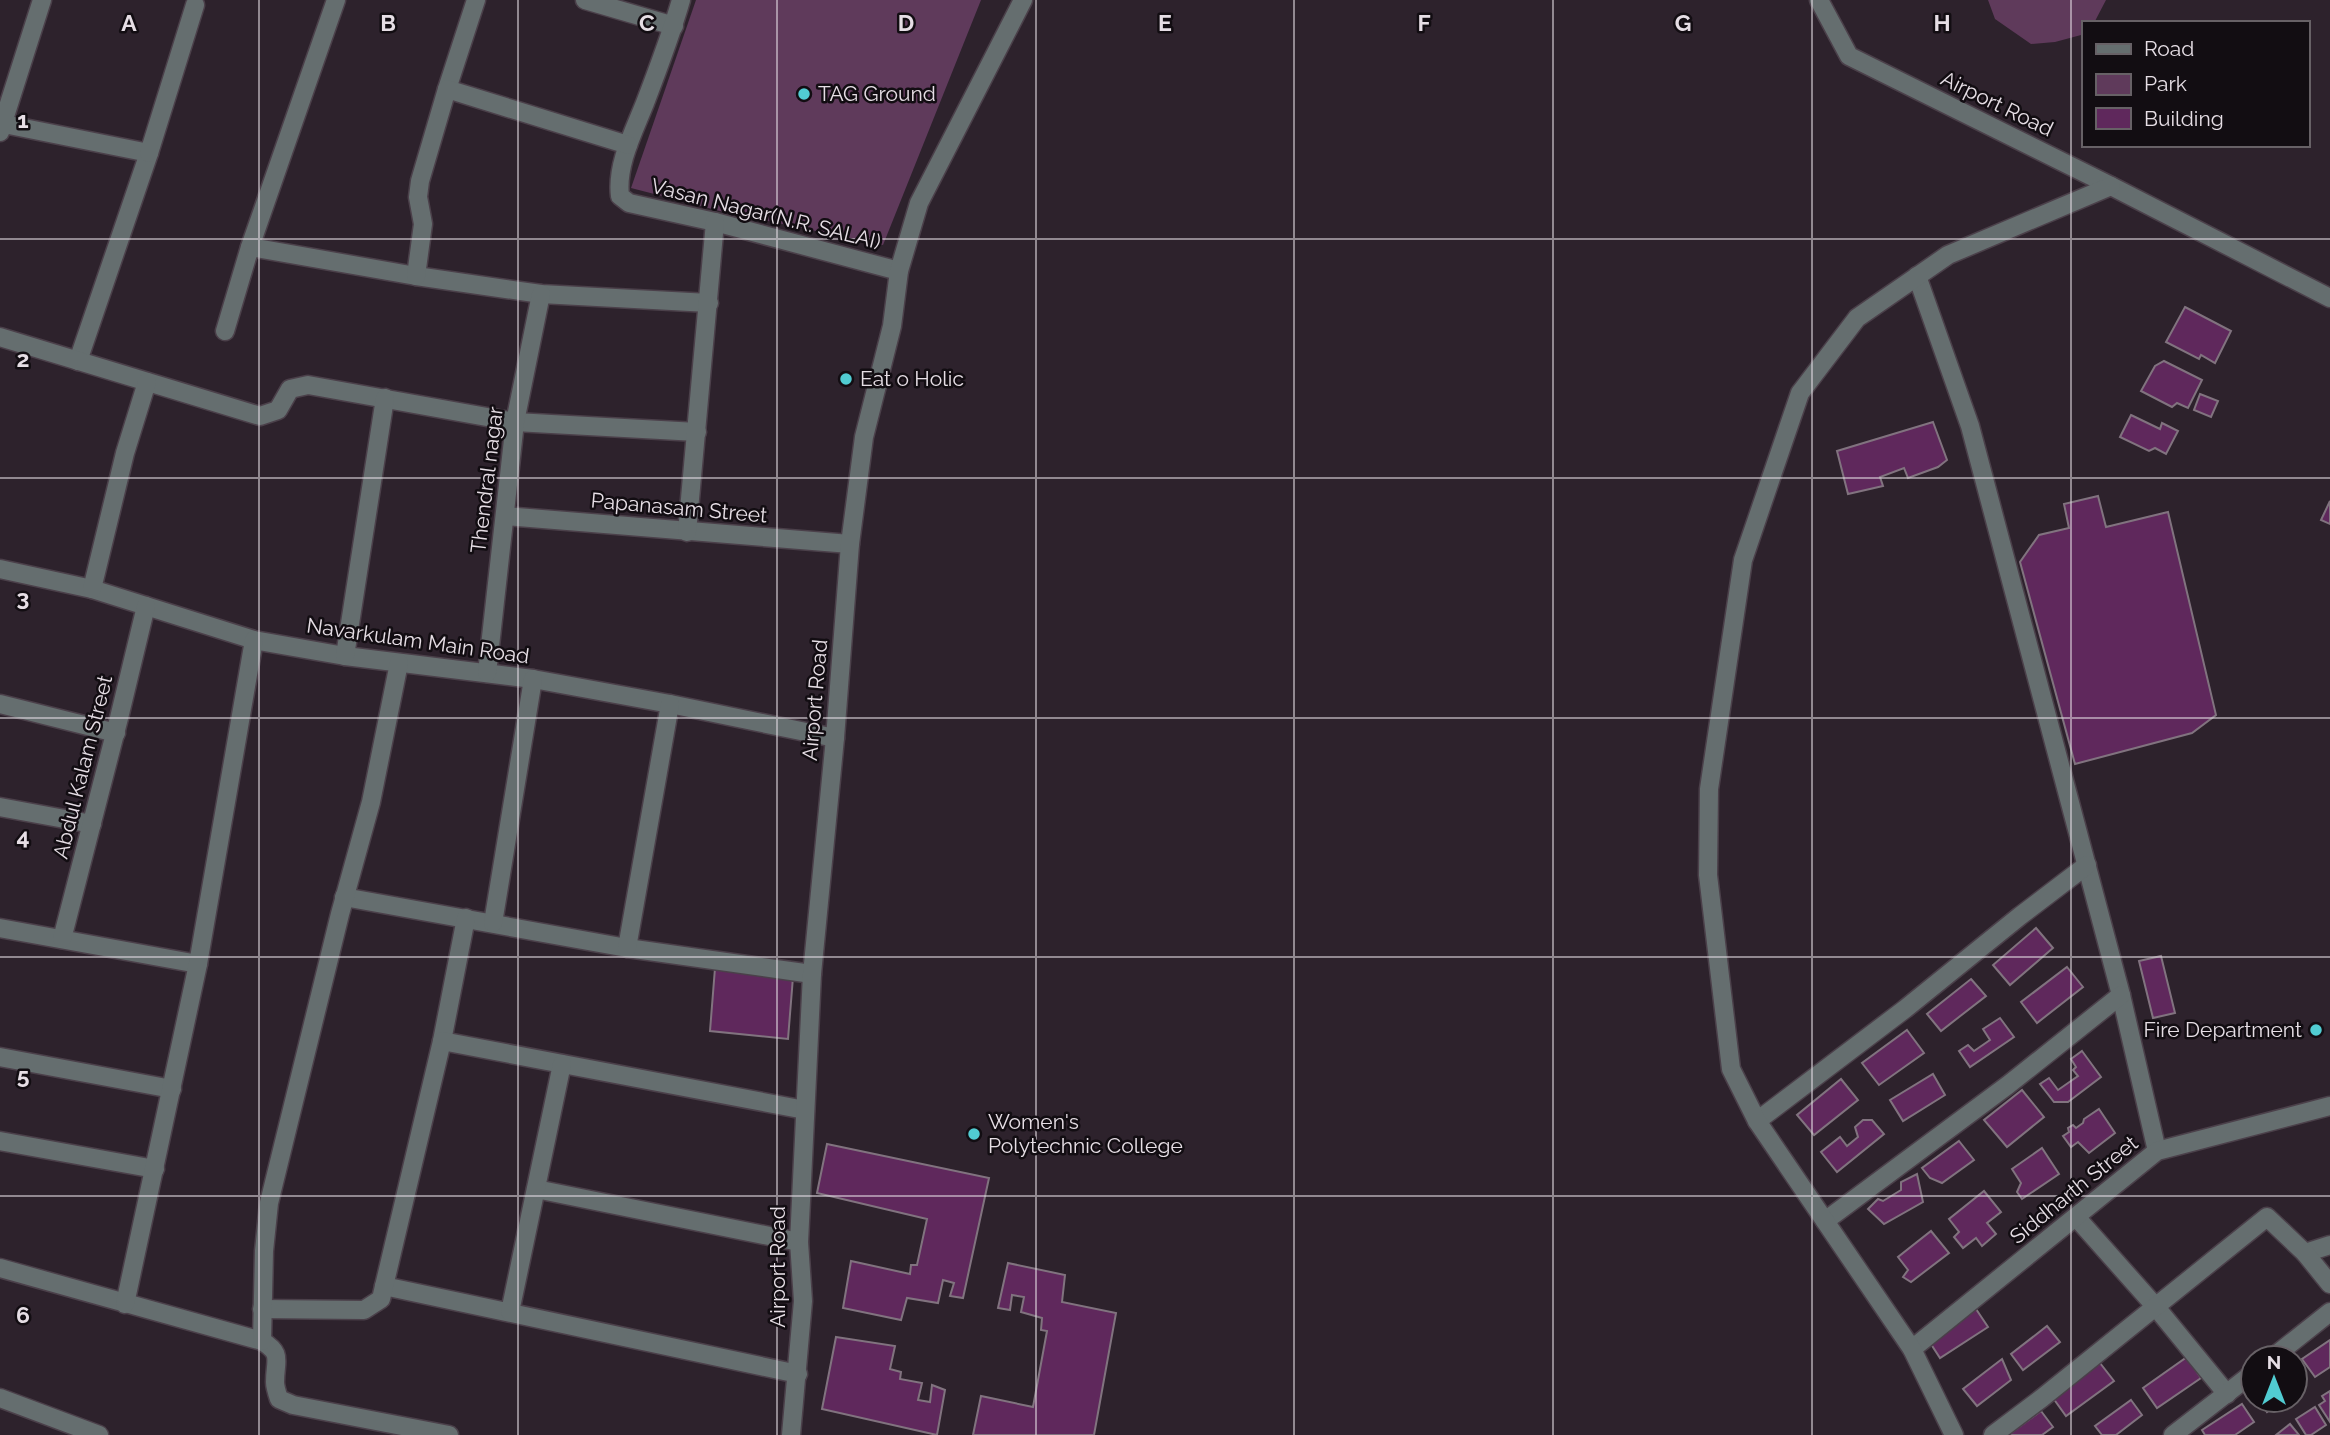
<svg xmlns="http://www.w3.org/2000/svg" width="2330" height="1435" viewBox="0 0 2330 1435" font-family="Raleway,sans-serif">
	<rect width="100%" height="100%" fill="#2d222c"/>
	<g fill="#5f3a5b">
		<polygon points="696,0 981,0 883,245 720,211 631,188"/>
		<polygon points="1988,0 2106,0 2094,23 2083,23 2083,32 2081,35 2055,42 2031,44 1995,19"/>
	</g>
	<g fill="#5f285c" stroke="#81737f" stroke-width="2">
		<polygon points="2185,307 2231,331 2215,363 2201,355 2199,359 2166,342"/>
		<polygon points="2164,361 2202,380 2188,408 2177,403 2172,407 2141,391 2155,366"/>
		<polygon points="2200,394 2218,401 2211,417 2194,410"/>
		<polygon points="2131,415 2160,429 2162,423 2178,431 2166,454 2155,448 2149,451 2120,437"/>
		<polygon points="1933,422 1947,460 1938,467 1908,478 1904,468 1880,477 1883,486 1848,494 1837,451"/>
		<polygon points="2098,496 2106,527 2168,512 2216,715 2192,733 2075,764 2020,562 2039,535 2069,528 2064,504"/>
		<polygon points="2330,501 2330,524 2321,520"/>
		<polygon points="2036,928 2053,948 2010,985 1993,965"/>
		<polygon points="2161,956 2175,1013 2153,1018 2139,961"/>
		<polygon points="2067,967 2083,987 2037,1023 2021,1002"/>
		<polygon points="715,968 793,977 788,1039 710,1031"/>
		<polygon points="1971,979 1986,996 1941,1031 1927,1014"/>
		<polygon points="2000,1018 2014,1037 1970,1067 1959,1051 1968,1045 1974,1051 1990,1040 1983,1029"/>
		<polygon points="1907,1030 1924,1053 1879,1085 1862,1063"/>
		<polygon points="2082,1051 2101,1077 2068,1102 2054,1102 2040,1084 2049,1078 2058,1090 2078,1076 2073,1070 2076,1067 2071,1059"/>
		<polygon points="1933,1074 1945,1095 1903,1121 1890,1100"/>
		<polygon points="1841,1079 1858,1100 1814,1135 1797,1115"/>
		<polygon points="2022,1090 2044,1117 2007,1147 1984,1120"/>
		<polygon points="2099,1109 2115,1133 2089,1153 2078,1142 2071,1147 2063,1136 2069,1132 2068,1128 2073,1125 2076,1128 2083,1123 2084,1119"/>
		<polygon points="1863,1120 1872,1120 1884,1134 1837,1172 1821,1152 1840,1137 1847,1146 1858,1137 1855,1127"/>
		<polygon points="1959,1141 1974,1160 1942,1183 1930,1178 1922,1168"/>
		<polygon points="827,1144 989,1178 963,1298 950,1296 954,1283 943,1280 938,1303 907,1298 901,1320 843,1308 851,1261 910,1274 911,1265 917,1265 927,1219 817,1193"/>
		<polygon points="2042,1148 2059,1174 2022,1199 2017,1192 2021,1183 2012,1169"/>
		<polygon points="1917,1174 1923,1202 1884,1224 1868,1209 1878,1199 1883,1201 1901,1190 1901,1182"/>
		<polygon points="1984,1191 2001,1212 1987,1223 1996,1234 1982,1246 1976,1238 1963,1248 1954,1237 1959,1232 1949,1219"/>
		<polygon points="1931,1231 1949,1253 1911,1282 1903,1277 1908,1270 1898,1257"/>
		<polygon points="1008,1263 1065,1275 1062,1302 1116,1313 1094,1435 973,1435 981,1396 1033,1407 1047,1331 1041,1330 1042,1318 1021,1312 1024,1297 1012,1295 1010,1310 998,1308"/>
		<polygon points="1976,1309 1988,1327 1940,1358 1929,1341"/>
		<polygon points="2047,1326 2060,1342 2023,1370 2011,1354"/>
		<polygon points="836,1337 895,1346 890,1369 901,1372 900,1379 922,1383 918,1400 930,1402 932,1385 945,1390 937,1435 822,1409"/>
		<polygon points="2330,1340 2330,1367 2315,1377 2302,1359"/>
		<polygon points="2187,1357 2201,1378 2157,1408 2143,1388"/>
		<polygon points="2002,1359 2011,1380 1977,1406 1963,1389"/>
		<polygon points="2100,1363 2114,1381 2066,1416 2053,1398"/>
		<polygon points="2330,1391 2330,1422 2319,1405 2325,1401 2322,1396"/>
		<polygon points="2131,1400 2142,1415 2116,1435 2102,1435 2095,1426"/>
		<polygon points="2259,1400 2283,1400 2267,1412"/>
		<polygon points="2242,1404 2254,1422 2235,1435 2205,1435 2202,1430"/>
		<polygon points="2315,1407 2326,1425 2311,1435 2306,1435 2296,1419"/>
		<polygon points="2041,1411 2053,1427 2042,1435 2008,1435"/>
		<polygon points="2290,1424 2299,1435 2276,1435"/>
	</g>
	<g fill="none" stroke-linecap="round" stroke-linejoin="round">
		<defs>
			<g id="minor">
				<polyline points="585,0 674,26"/>
				<path d="M681,0C671,35 658,69 645,103C634,131 616,165 620,196L629,203L715,222L899,271"/>
				<polyline points="1819,0 1849,56 2111,186 2330,298"/>
				<polyline points="447,89 476,0"/>
				<polyline points="4,124 149,153 78,361"/>
				<polyline points="0,132 42,0"/>
				<polyline points="149,153 195,5"/>
				<polyline points="250,247 416,276 541,294 709,303"/>
				<polyline points="416,276 423,224 418,197 420,181 447,89 628,145"/>
				<polyline points="1917,276 1970,426 2121,995 2157,1151"/>
				<polyline points="225,331 250,247 336,0"/>
				<polyline points="0,337 260,416 278,410 290,389 308,385 515,422 697,432"/>
				<polyline points="505,516 850,544"/>
				<polyline points="687,532 715,222"/>
				<polyline points="0,569 92,589 254,640 345,656 533,679 670,704 835,738"/>
				<polyline points="92,589 125,453 147,382"/>
				<polyline points="345,656 385,398"/>
				<polyline points="487,673 515,422 541,294"/>
				<polyline points="0,704 116,733"/>
				<polyline points="0,807 92,824"/>
				<polyline points="344,897 627,948 812,974"/>
				<polyline points="493,923 533,679"/>
				<polyline points="0,928 198,964"/>
				<polyline points="62,939 119,718 146,606"/>
				<polyline points="627,948 670,704"/>
				<polyline points="442,1041 466,918"/>
				<polyline points="0,1057 172,1089"/>
				<polyline points="1757,1121 1905,1009 2020,916 2087,865"/>
				<polyline points="0,1141 155,1169"/>
				<polyline points="536,1189 799,1242"/>
				<polyline points="2076,1217 2155,1306 2227,1394"/>
				<polyline points="1825,1221 2008,1085 2121,995"/>
				<polyline points="2305,1253 2330,1245"/>
				<path d="M0,1268L262,1341C283,1354 275,1360 275,1382C275,1387 277,1393 279,1399L293,1405L449,1435"/>
				<polyline points="384,1286 798,1374"/>
				<polyline points="125,1304 198,964 254,640"/>
				<polyline points="262,1309 364,1310 381,1299 442,1041 805,1110"/>
				<polyline points="510,1312 562,1064"/>
				<polyline points="262,1341 264,1251 269,1203 340,914 371,802 399,663"/>
				<polyline points="1912,1349 2157,1151 2330,1106"/>
				<polyline points="2272,1358 2330,1312"/>
				<polyline points="0,1398 99,1435"/>
				<polyline points="791,1435 803,1301 799,1242 812,974 835,738 850,544 864,437 892,326 899,271 919,203 1023,0"/>
				<polyline points="1954,1435 1912,1349 1757,1121 1731,1069 1708,875 1709,789 1743,560 1800,393 1857,318 1948,255 2111,186"/>
				<polyline points="1993,1435 2042,1398 2267,1217 2305,1253 2330,1284"/>
				<polyline points="2173,1435 2253,1373"/>
			</g>
		</defs>
		<use href="#minor" stroke="#4b404a" stroke-width="21"/>
		<use href="#minor" stroke="#656e6f" stroke-width="18"/>
	</g>
	<path fill="none" stroke="#e6dee5" stroke-width="2" stroke-opacity="0.55" d="M259,0V1435M518,0V1435M777,0V1435M1036,0V1435M1294,0V1435M1553,0V1435M1812,0V1435M2071,0V1435M0,239H2330M0,478H2330M0,718H2330M0,957H2330M0,1196H2330"/>
	<g fill="#51ccd2" stroke="#120d12" stroke-width="2.5">
		<circle cx="804" cy="94" r="7"/>
		<circle cx="846" cy="379" r="7"/>
		<circle cx="2316" cy="1030" r="7"/>
		<circle cx="974" cy="1134" r="7"/>
	</g>
	<g text-anchor="middle" stroke-width="5" stroke-linejoin="round" paint-order="stroke">
		<g font-size="21" fill="#e6dee5" stroke="#120d12" text-anchor="start">
			<text x="818" y="101">TAG Ground</text>
			<text x="860" y="386">Eat o Holic</text>
			<text x="2302" y="1037" text-anchor="end">Fire Department</text>
			<text x="988" y="1129">Women's<tspan x="988" dy="24">Polytechnic College</tspan></text>
		</g>
		<g font-size="21" fill="#e6dee5" stroke="#120d12">
			<text transform="translate(1997 104) rotate(26)" y="7">Airport Road</text>
			<text transform="translate(766 214) rotate(14)" y="7">Vasan Nagar(N.R. SALAI)</text>
			<text transform="translate(487 480) rotate(-83)" y="7">Thendral nagar</text>
			<text transform="translate(679 508) rotate(5)" y="7">Papanasam Street</text>
			<text transform="translate(418 641) rotate(8)" y="7">Navarkulam Main Road</text>
			<text transform="translate(815 700) rotate(-85)" y="7">Airport Road</text>
			<text transform="translate(83 767) rotate(-76)" y="7">Abdul Kalam Street</text>
			<text transform="translate(2074 1190) rotate(-39)" y="7">Siddharth Street</text>
			<text transform="translate(778 1267) rotate(-90)" y="7">Airport Road</text>
		</g>
	</g>
	<g font-size="23" text-anchor="middle" font-weight="bold" fill="#e6dee5" stroke="#120d12" stroke-width="5" stroke-linejoin="round" paint-order="stroke">
		<text x="129" y="31">A</text>
		<text x="388" y="31">B</text>
		<text x="647" y="31">C</text>
		<text x="906" y="31">D</text>
		<text x="1165" y="31">E</text>
		<text x="1424" y="31">F</text>
		<text x="1683" y="31">G</text>
		<text x="1942" y="31">H</text>
		<text x="23" y="128">1</text>
		<text x="23" y="367">2</text>
		<text x="23" y="606">3</text>
		<text x="23" y="845">4</text>
		<text x="23" y="1084">5</text>
		<text x="23" y="1323">6</text>
	</g>
	<rect x="2082" y="21" width="228" height="126" fill="#120d12" stroke="#676166" stroke-width="2"/>
	<rect x="2096" y="44" width="35" height="10" fill="#656e6f" stroke="#676166" stroke-width="2"/>
	<text x="2144" y="56" font-size="21" fill="#e6dee5">Road</text>
	<rect x="2096" y="74" width="35" height="21" fill="#5f3a5b" stroke="#676166" stroke-width="2"/>
	<text x="2144" y="91" font-size="21" fill="#e6dee5">Park</text>
	<rect x="2096" y="108" width="35" height="21" fill="#5f285c" stroke="#676166" stroke-width="2"/>
	<text x="2144" y="126" font-size="21" fill="#e6dee5">Building</text>
	<g transform="translate(2274 1379)"><circle r="33" fill="#120d12" stroke="#676166" stroke-width="2"/>
	<path d="M0-5L12 26L0 18L-12 26Z" fill="#51ccd2"/>
	<text y="-10" font-size="19" font-weight="bold" text-anchor="middle" fill="#e6dee5">N</text>
	</g>
</svg>
